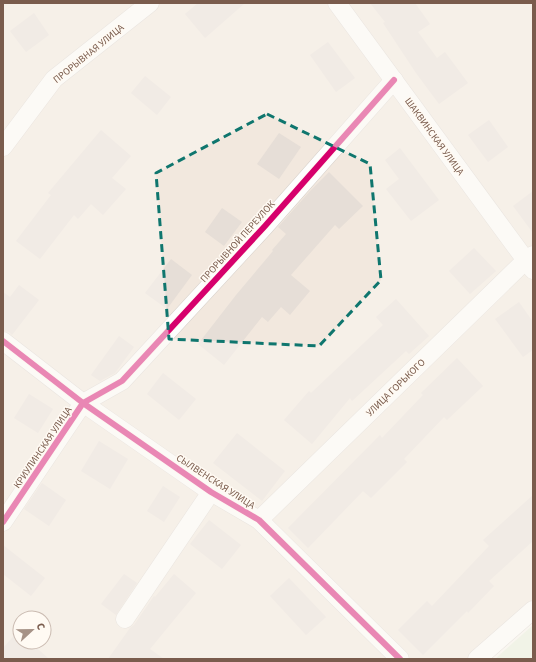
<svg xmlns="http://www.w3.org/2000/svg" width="536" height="662" viewBox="0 0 536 662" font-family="'Source Sans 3',sans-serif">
	<rect width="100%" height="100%" fill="#f9f5f0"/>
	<g fill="#f2e8de" fill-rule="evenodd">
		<polygon points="3,3 142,3 3,137"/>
		<polygon points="157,3 332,3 389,81 121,379 83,400 3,337 3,155 57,82"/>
		<polygon points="343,3 533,3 533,248 527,253"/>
		<polygon points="394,87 519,260 258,516 90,403"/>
		<polygon points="525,267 533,278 533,602 471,659 405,659 264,520"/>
		<polygon points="3,346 78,404 3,513"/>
		<path d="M84,409L212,499L256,524L393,659H3V527ZM20,618H44V642H20Z"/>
	</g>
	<polygon fill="#e7f0db" points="533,625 533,659 495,659"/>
	<g fill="#e6ded7">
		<polygon points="198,3 245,3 205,38 185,14"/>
		<polygon points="370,3 415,3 430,24 418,32 437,58 445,52 468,83 439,104 416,73 383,23 385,22"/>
		<polygon points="34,13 49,35 26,52 10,31"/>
		<polygon points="328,42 355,78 336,92 310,55"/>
		<polygon points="145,76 171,97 157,115 131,93"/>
		<polygon points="489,120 508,147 488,162 468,135"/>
		<polygon points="101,130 131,156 112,178 126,189 103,215 91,204 78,219 74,215 40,259 16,241 51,195 48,193"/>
		<polygon points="279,133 301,147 279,179 257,164"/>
		<polygon points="400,148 439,200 411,221 386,189 399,179 385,160"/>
		<polygon points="329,172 363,206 339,229 335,225 291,275 310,291 290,315 281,307 268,322 262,317 224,365 198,344 236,295 273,251 272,250 286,234 278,227 311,190"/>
		<polygon points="533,191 533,233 513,206"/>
		<polygon points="222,208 242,222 224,246 205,232"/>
		<polygon points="474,248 496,271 470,294 449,271"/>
		<polygon points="171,259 192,275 167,309 145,293"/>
		<polygon points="19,285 39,300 12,335 9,332 3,331 3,292 10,297"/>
		<polygon points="396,299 429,336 409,354 406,351 352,401 350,398 312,444 284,420 309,391 311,393 383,325 376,317"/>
		<polygon points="519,302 533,322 533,350 523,357 495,319"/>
		<polygon points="119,336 134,347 115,373 100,381 91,375"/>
		<polygon points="457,358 483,386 447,420 444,417 404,459 407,462 371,498 363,491 308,548 288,528 380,435 382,438 423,395 421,393"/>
		<polygon points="163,373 196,399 179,420 147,394"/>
		<polygon points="29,394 53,409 38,433 14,418"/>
		<polygon points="237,433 285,471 262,501 213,463"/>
		<polygon points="99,441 128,459 110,489 81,471"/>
		<polygon points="42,483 66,500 49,526 24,509"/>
		<polygon points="163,486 180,497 164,522 147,511"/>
		<polygon points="533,495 533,541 489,581 494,586 468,613 467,611 423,655 398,630 427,601 432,606 489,546 483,540"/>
		<polygon points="209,520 241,545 222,569 190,544"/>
		<polygon points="3,545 45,578 31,596 3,574"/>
		<polygon points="124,574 137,583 116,615 101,604"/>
		<polygon points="174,574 196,593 150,649 164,659 108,659 130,628 134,625 154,596 155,597"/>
		<polygon points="289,578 326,617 306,635 270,596"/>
		<polygon points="20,629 20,642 30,642 49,659 3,659 3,648"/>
	</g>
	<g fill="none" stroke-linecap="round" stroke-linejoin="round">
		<defs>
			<g id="minor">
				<polyline points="337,3 533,270"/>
				<polyline points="3,147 54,79 150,3"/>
				<polyline points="3,341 83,403 211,492 259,520 400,659"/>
				<polyline points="259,520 526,260 533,255"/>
				<polyline points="3,522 83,403 122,381 265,226 394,80"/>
				<polyline points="125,619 211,492"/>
				<polyline points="477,659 533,610"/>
			</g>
		</defs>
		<use href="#minor" stroke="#d7d1cb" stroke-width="19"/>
		<use href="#minor" stroke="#fefefd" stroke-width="18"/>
		<defs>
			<g id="cycleway">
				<polyline points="3,341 83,403 211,492 259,520 400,659"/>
				<polyline points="3,522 83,403 122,381 265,226 394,80"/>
			</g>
		</defs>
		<use href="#cycleway" stroke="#fffaf3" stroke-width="8"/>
		<use href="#cycleway" stroke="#d6006c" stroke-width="6"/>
	</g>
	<path d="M0 0H536V662H0ZM267,114L370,164L381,280L319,346L169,339L156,173Z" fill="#f9f5f0" fill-opacity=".55" fill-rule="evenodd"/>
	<path fill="none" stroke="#0f766e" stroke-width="3" stroke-dasharray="8 5" stroke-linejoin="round" d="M267,114L370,164L381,280L319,346L169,339L156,173Z"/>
	<g text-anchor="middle" stroke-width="3" stroke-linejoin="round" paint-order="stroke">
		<g font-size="10" fill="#7a5c4d" stroke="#fffaf3">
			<text transform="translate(88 53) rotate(-39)" y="4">ПРОРЫВНАЯ УЛИЦА</text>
			<text transform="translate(435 136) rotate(54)" y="4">ШАКВИНСКАЯ УЛИЦА</text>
			<text transform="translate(237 241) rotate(-48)" y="4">ПРОРЫВНОЙ ПЕРЕУЛОК</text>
			<text transform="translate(395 387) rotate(-44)" y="4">УЛИЦА ГОРЬКОГО</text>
			<text transform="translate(42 447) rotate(-56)" y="4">КРИУЛИНСКАЯ УЛИЦА</text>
			<text transform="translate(216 481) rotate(33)" y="4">СЫЛВЕНСКАЯ УЛИЦА</text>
		</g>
	</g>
	<rect width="536" height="662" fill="none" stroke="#7a5c4d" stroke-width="8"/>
	<g transform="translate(32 630) rotate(68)"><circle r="19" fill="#fffaf3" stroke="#cabbb1"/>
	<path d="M0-3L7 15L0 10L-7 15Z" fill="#a69286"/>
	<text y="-6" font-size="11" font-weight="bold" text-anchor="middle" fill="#7a5c4d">С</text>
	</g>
</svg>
